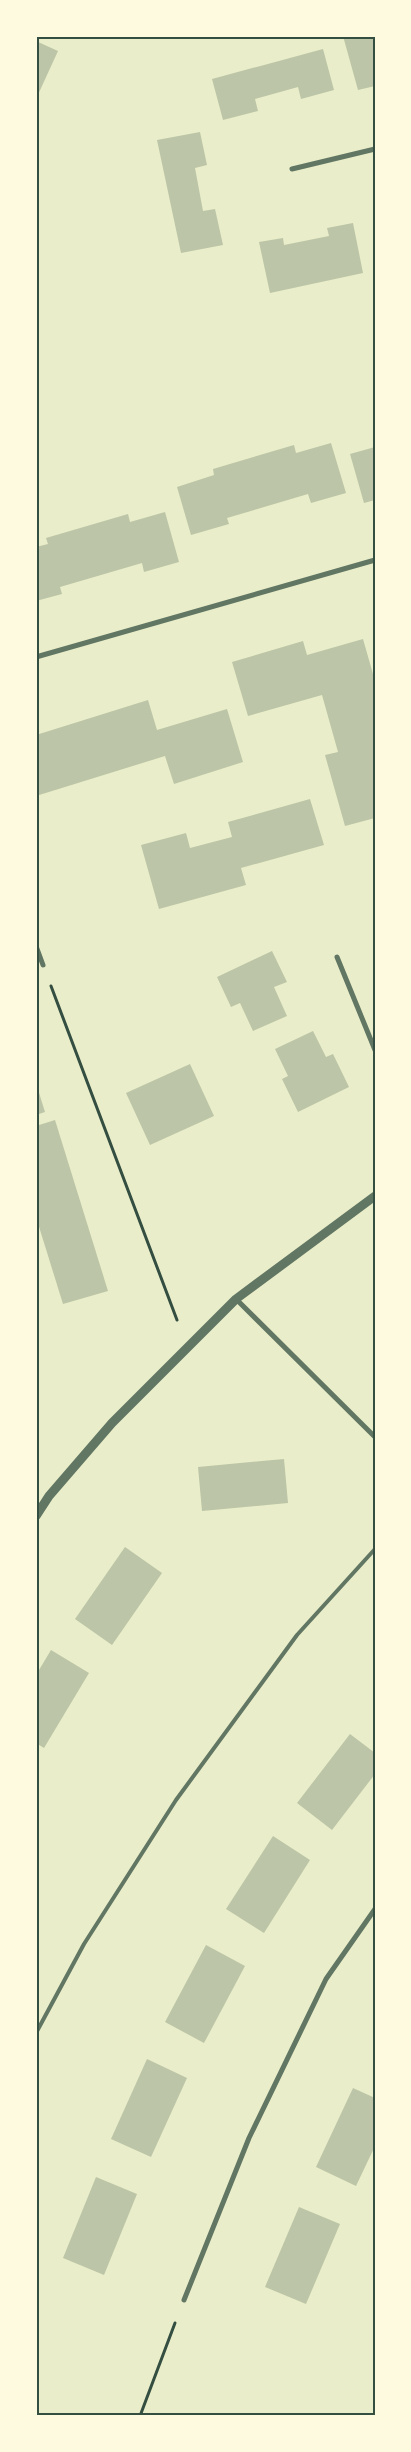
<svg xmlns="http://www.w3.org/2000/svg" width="411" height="2452" viewBox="0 0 411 2452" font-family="Lora,serif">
	<rect width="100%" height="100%" fill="#e9edc9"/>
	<g fill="#bcc5a7">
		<polygon points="343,36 375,36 375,86 358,90"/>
		<polygon points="36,41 58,51 36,99"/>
		<polygon points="323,49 334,90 301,99 298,87 255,99 258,111 223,120 212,79"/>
		<polygon points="200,132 207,165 195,168 203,211 215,209 223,245 181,253 157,140"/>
		<polygon points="353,223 363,273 270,293 259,242 283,238 284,245 329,236 327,228"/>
		<polygon points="331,443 346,493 311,503 308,494 227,518 229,524 191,535 177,487 214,475 213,469 294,445 296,453"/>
		<polygon points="375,447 375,500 364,503 350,454"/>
		<polygon points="165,512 179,562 144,572 142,563 60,587 62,594 36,601 36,547 48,544 46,538 128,514 130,522"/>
		<polygon points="363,639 375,681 375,818 345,826 325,755 338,752 322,695 248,716 232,662 303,641 307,655"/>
		<polygon points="148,700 157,730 227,709 243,762 174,784 165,756 36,796 36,735"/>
		<polygon points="310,799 324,845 241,868 246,885 159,909 141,845 186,833 190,848 232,837 228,822"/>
		<polygon points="272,951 287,982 274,987 287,1016 253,1031 240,1003 231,1007 217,977"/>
		<polygon points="313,1031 326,1057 333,1054 349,1087 298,1112 282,1079 288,1076 275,1049"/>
		<polygon points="190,1064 214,1116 150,1145 126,1093"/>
		<polygon points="36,1083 45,1112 36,1115"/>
		<polygon points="55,1120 108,1291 63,1304 36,1217 36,1126"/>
		<polygon points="284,1459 288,1503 202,1511 198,1467"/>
		<polygon points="125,1547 162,1573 112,1645 75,1619"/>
		<polygon points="51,1650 89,1673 44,1748 36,1743 36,1675"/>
		<polygon points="350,1734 375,1753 375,1774 332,1830 297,1803"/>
		<polygon points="273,1836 310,1860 264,1933 226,1909"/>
		<polygon points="206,1945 245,1966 204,2043 165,2022"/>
		<polygon points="147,2059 187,2078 151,2157 111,2139"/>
		<polygon points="353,2088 375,2098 375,2146 356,2186 316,2167"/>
		<polygon points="96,2177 137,2194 104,2275 63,2258"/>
		<polygon points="299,2207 340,2224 306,2304 265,2287"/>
	</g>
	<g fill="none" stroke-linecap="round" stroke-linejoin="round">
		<g stroke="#344e41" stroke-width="3">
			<polyline points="51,986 177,1320"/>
			<polyline points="140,2416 175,2323"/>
		</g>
		<polyline stroke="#617663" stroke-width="4" points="36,2033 84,1944 176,1800 297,1635 375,1549"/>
		<g stroke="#617663" stroke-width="5">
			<polyline points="292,169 375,149"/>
			<polyline points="36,657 375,560"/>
			<polyline points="36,946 43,965"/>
			<polyline points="337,957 375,1050"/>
			<polyline points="236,1299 375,1437"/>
			<polyline points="184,2300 249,2138 326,1979 375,1909"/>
		</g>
		<polyline stroke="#617663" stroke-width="9" points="36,1516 49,1496 112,1423 236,1299 375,1196"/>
	</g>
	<rect width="411" height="2452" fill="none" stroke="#fefae0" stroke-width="75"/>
	<rect x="38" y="38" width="336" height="2376" fill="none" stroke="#344e41" stroke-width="2"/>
</svg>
